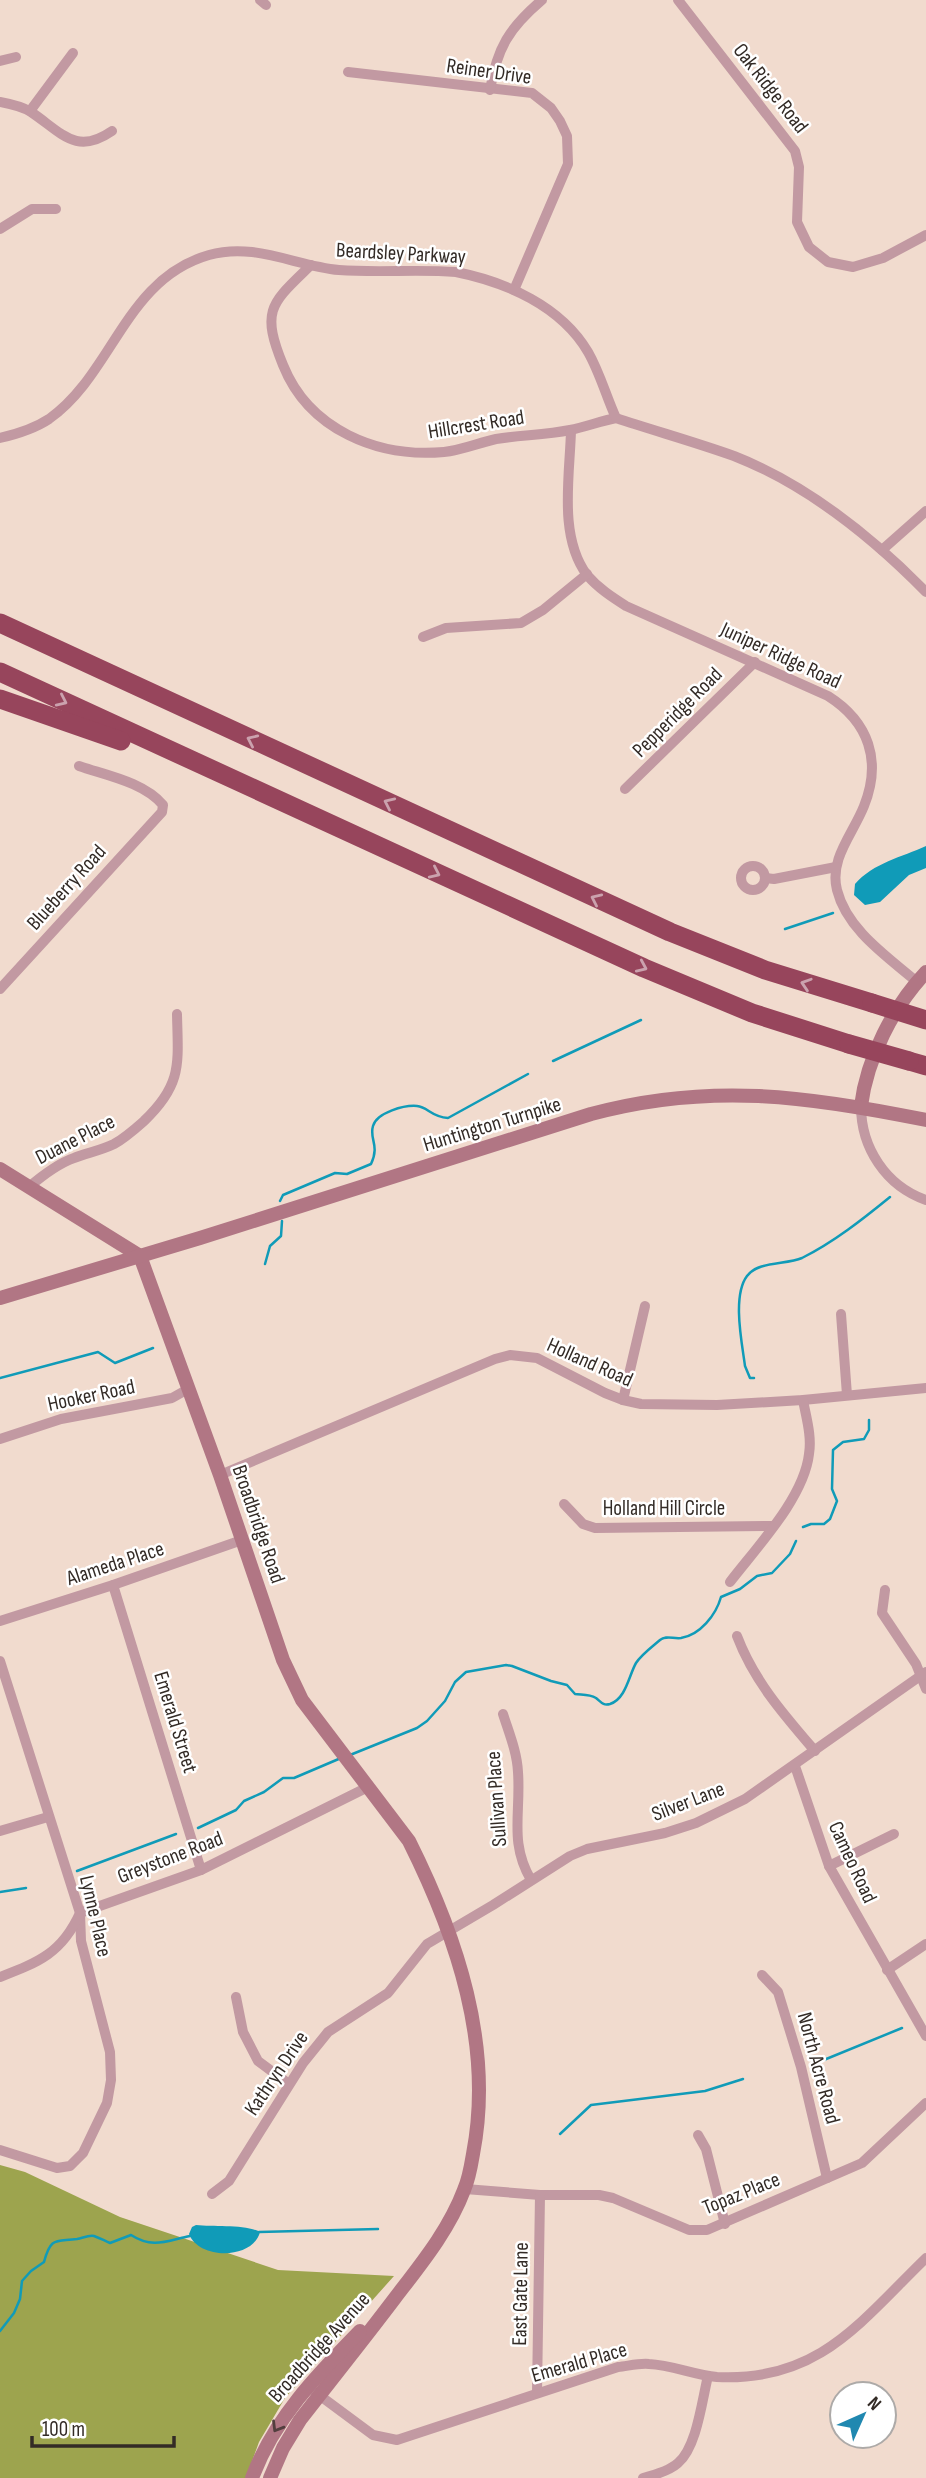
<svg xmlns="http://www.w3.org/2000/svg" width="926" height="2478" viewBox="0 0 926 2478" font-family="'Sofia Sans Condensed',sans-serif">
	<rect width="100%" height="100%" fill="#f1dbce"/>
	<polygon fill="#9da44e" points="0,2165 25,2172 120,2217 278,2270 394,2276 285,2398 259,2442 246,2478 0,2478"/>
	<g fill="#109bb8">
		<path d="M926,846V868L909,875L880,902L865,905L854,895L855,884C873,863 902,857 926,846Z"/>
		<path d="M196,2225C214,2227 245,2224 260,2232C253,2260 199,2260 189,2234L192,2227Z"/>
	</g>
	<g fill="none" stroke-linecap="round" stroke-linejoin="round">
		<g stroke="#109bb8" stroke-width="2.5">
			<polyline points="785,929 833,913"/>
			<polyline points="553,1061 641,1020"/>
			<path d="M280,1201L283,1195L335,1173L347,1174L371,1164C380,1145 369,1139 373,1126C377,1112 405,1105 417,1106C428,1107 431,1117 448,1118L528,1074"/>
			<polyline points="265,1264 270,1246 281,1236 282,1221"/>
			<polyline points="0,1378 98,1352 115,1363 153,1348"/>
			<path d="M754,1378H750L745,1366C742,1343 732,1296 747,1276C758,1261 786,1265 802,1258C834,1242 863,1219 890,1197"/>
			<polyline points="803,1527 811,1524 824,1524 830,1519 837,1501 832,1489 833,1450 843,1442 864,1439 869,1430 869,1420"/>
			<path d="M350,1755L417,1728L427,1721L445,1701L455,1682L466,1672L506,1665L512,1666L551,1681L567,1685L575,1694C582,1695 589,1694 596,1698C601,1702 603,1706 610,1704C626,1699 629,1675 636,1663C641,1655 653,1646 660,1640C666,1635 673,1639 681,1638C700,1635 716,1615 721,1597L740,1589L757,1576L772,1573L790,1554L796,1541"/>
			<polyline points="198,1828 236,1810 244,1801 264,1792 283,1778 294,1778 341,1758"/>
			<polyline points="77,1871 176,1834"/>
			<polyline points="0,1892 26,1888"/>
			<polyline points="814,2064 902,2028"/>
			<polyline points="560,2134 591,2105 705,2091 743,2079"/>
			<polyline points="259,2232 378,2229"/>
			<path d="M0,2331L14,2313L20,2299L22,2281L31,2271L44,2262C51,2236 56,2242 77,2239C83,2238 88,2235 94,2236C100,2238 105,2241 110,2243L131,2235C153,2249 166,2241 190,2236"/>
		</g>
		<g stroke="#c299a2" stroke-width="10">
			<polyline points="260,0 266,5"/>
			<polyline points="678,0 795,151 799,167 797,222 809,247 828,262 853,267 883,258 926,235"/>
			<polyline points="0,61 16,57"/>
			<polyline points="348,72 532,93 551,108 560,121 567,136 568,164 514,290"/>
			<path d="M490,90C497,48 509,28 542,0"/>
			<path d="M0,102C11,104 21,106 31,112C61,132 76,156 112,131"/>
			<polyline points="30,111 73,53"/>
			<polyline points="0,229 32,209 56,209"/>
			<path d="M311,265C272,303 260,309 283,365C309,430 378,458 444,452C462,450 478,443 496,439C520,435 545,435 570,430C585,427 601,421 616,418"/>
			<path d="M571,430C570,475 558,536 587,575C598,588 612,597 626,606L828,696C869,722 882,761 864,806C853,834 829,859 837,890C847,930 888,957 917,982"/>
			<path d="M0,438C17,434 34,429 49,419C113,374 125,279 209,255C255,242 295,266 339,270C378,273 417,269 456,272C506,282 561,306 588,352C600,373 606,396 616,418C655,431 695,442 734,456C808,485 871,536 926,592"/>
			<polyline points="882,550 926,511"/>
			<polyline points="423,637 446,628 521,623 543,610 587,574"/>
			<polyline points="625,789 755,662"/>
			<circle cx="753" cy="878" r="12"/>
			<polyline points="765,878 774,879 836,867"/>
			<path d="M0,989L162,812L163,805C144,782 105,775 79,766"/>
			<path d="M861,1106C861,1148 886,1186 926,1200"/>
			<path d="M29,1187C43,1175 57,1164 74,1158C87,1153 102,1150 114,1144C125,1138 135,1129 144,1121C183,1084 178,1063 177,1014"/>
			<polyline points="841,1314 847,1395"/>
			<polyline points="623,1400 645,1306"/>
			<polyline points="0,1439 61,1419 172,1398 188,1389"/>
			<polyline points="220,1475 495,1359 510,1355 537,1358 605,1393 623,1400 641,1404 717,1405 803,1400 926,1388"/>
			<polyline points="564,1504 583,1524 595,1528 773,1526"/>
			<path d="M730,1582C756,1548 804,1498 809,1454C812,1436 806,1417 803,1400"/>
			<polyline points="113,1585 201,1870"/>
			<polyline points="885,1590 882,1613 916,1664 926,1689"/>
			<polyline points="0,1621 113,1585 242,1540"/>
			<path d="M737,1636C754,1681 784,1715 815,1751"/>
			<polyline points="0,1661 80,1913 81,1941 110,2052 111,2080 107,2103 83,2153 70,2166 57,2168 0,2150"/>
			<path d="M503,1714C509,1733 517,1752 518,1772C521,1814 509,1842 531,1880"/>
			<polyline points="795,1766 829,1866 926,2036"/>
			<polyline points="0,1831 48,1817"/>
			<polyline points="829,1866 894,1834"/>
			<polyline points="887,1970 926,1944"/>
			<polyline points="762,1975 778,1992 801,2067 827,2178"/>
			<path d="M0,1977C39,1962 62,1953 80,1913L201,1870L368,1787"/>
			<polyline points="236,1997 243,2032 258,2061 289,2084"/>
			<polyline points="698,2135 706,2149 725,2224"/>
			<polyline points="465,2189 540,2195 599,2195 613,2198 689,2230 707,2230 862,2163 926,2103"/>
			<polyline points="212,2194 229,2181 303,2063 328,2032 388,1993 427,1944 493,1905 570,1856 587,1849 665,1833 696,1823 745,1799 926,1672"/>
			<path d="M315,2392L373,2435L397,2440L618,2367C628,2366 639,2363 649,2364C672,2365 694,2375 717,2377C819,2382 860,2322 926,2258"/>
			<polyline points="537,2393 540,2195"/>
			<path d="M643,2478C655,2475 669,2471 678,2463C697,2447 702,2400 708,2376"/>
		</g>
		<g stroke="#b17684" stroke-width="14">
			<path d="M861,1106C867,1058 893,1007 926,972"/>
			<path d="M0,1169L140,1256L220,1475L283,1660L302,1700L409,1841C457,1937 494,2046 473,2154C471,2166 469,2179 464,2190C449,2230 421,2264 395,2298C364,2339 332,2379 300,2420L283,2448L270,2478"/>
			<path d="M0,1298L200,1238L591,1114C709,1082 809,1096 926,1120"/>
			<path d="M252,2478C274,2419 316,2376 360,2331"/>
		</g>
		<g stroke="#97455c" stroke-width="19">
			<polyline points="0,623 670,932 765,970 872,1003"/>
			<polyline points="0,672 644,968 752,1013 849,1044"/>
			<polyline points="0,699 121,741"/>
			<polyline points="909,1061 926,1066"/>
		</g>
		<g stroke="#97455c" stroke-width="19">
			<polyline points="872,1003 926,1020"/>
			<polyline points="849,1044 909,1061"/>
		</g>
	</g>
	<defs><path id="oneway-chevron" d="M-2-3.5L2.5 0L-2 3.5" fill="none" stroke-width="1.6" stroke-linecap="round" stroke-linejoin="round" transform="scale(1.75)"/></defs>
	<g stroke="#cba2ae">
		<use href="#oneway-chevron" transform="translate(62 701) rotate(25)"/>
		<use href="#oneway-chevron" transform="translate(252 740) rotate(-155)"/>
		<use href="#oneway-chevron" transform="translate(389 803) rotate(-155)"/>
		<use href="#oneway-chevron" transform="translate(435 873) rotate(25)"/>
		<use href="#oneway-chevron" transform="translate(596 899) rotate(-155)"/>
		<use href="#oneway-chevron" transform="translate(642 967) rotate(24)"/>
		<use href="#oneway-chevron" transform="translate(806 984) rotate(-162)"/>
	</g>
	<use stroke="#523e3e" href="#oneway-chevron" transform="translate(277 2427) rotate(121)"/>
	<g text-anchor="middle" stroke-width="5" stroke-linejoin="round" paint-order="stroke">
		<g font-size="21" fill="#332b26" stroke="#fff">
			<text transform="translate(489 71) rotate(8)" y="7">Reiner Drive</text>
			<text transform="translate(771 88) rotate(52)" y="7">Oak Ridge Road</text>
			<text transform="translate(401 253) rotate(3)" y="7">Beardsley Parkway</text>
			<text transform="translate(476 424) rotate(-9)" y="7">Hillcrest Road</text>
			<text transform="translate(781 655) rotate(25)" y="7">Juniper Ridge Road</text>
			<text transform="translate(677 712) rotate(-45)" y="7">Pepperidge Road</text>
			<text transform="translate(66 887) rotate(-48)" y="7">Blueberry Road</text>
			<text transform="translate(492 1124) rotate(-17)" y="7">Huntington Turnpike</text>
			<text transform="translate(75 1139) rotate(-27)" y="7">Duane Place</text>
			<text transform="translate(590 1362) rotate(24)" y="7">Holland Road</text>
			<text transform="translate(91 1395) rotate(-12)" y="7">Hooker Road</text>
			<text x="664" y="1515">Holland Hill Circle</text>
			<text transform="translate(259 1524) rotate(71)" y="7">Broadbridge Road</text>
			<text transform="translate(115 1563) rotate(-18)" y="7">Alameda Place</text>
			<text transform="translate(176 1722) rotate(73)" y="7">Emerald Street</text>
			<text transform="translate(496 1799) rotate(-94)" y="7">Sullivan Place</text>
			<text transform="translate(688 1801) rotate(-21)" y="7">Silver Lane</text>
			<text transform="translate(170 1857) rotate(-21)" y="7">Greystone Road</text>
			<text transform="translate(853 1862) rotate(65)" y="7">Cameo Road</text>
			<text transform="translate(96 1916) rotate(77)" y="7">Lynne Place</text>
			<text transform="translate(819 2068) rotate(75)" y="7">North Acre Road</text>
			<text transform="translate(276 2073) rotate(-56)" y="7">Kathryn Drive</text>
			<text transform="translate(741 2193) rotate(-22)" y="7">Topaz Place</text>
			<text transform="translate(520 2294) rotate(-89)" y="7">East Gate Lane</text>
			<text transform="translate(319 2347) rotate(-48)" y="7">Broadbridge Avenue</text>
			<text transform="translate(579 2362) rotate(-16)" y="7">Emerald Place</text>
		</g>
	</g>
	<g transform="translate(863 2415) rotate(45)"><circle r="33" fill="#ffffff" stroke="#adaaa8" stroke-width="2"/>
	<path d="M0-5L12 26L0 18L-12 26Z" fill="#2088b0"/>
	<text y="-10" font-size="19" font-weight="bold" text-anchor="middle" fill="#332b26">N</text>
	</g>
	<path d="M32 2436v10h142v-10" fill="none" stroke="#332b26" stroke-width="3.5"/>
	<text x="42" y="2436" font-size="21" fill="#332b26" stroke="#ffffff" stroke-width="5" paint-order="stroke">100 m</text>
</svg>
